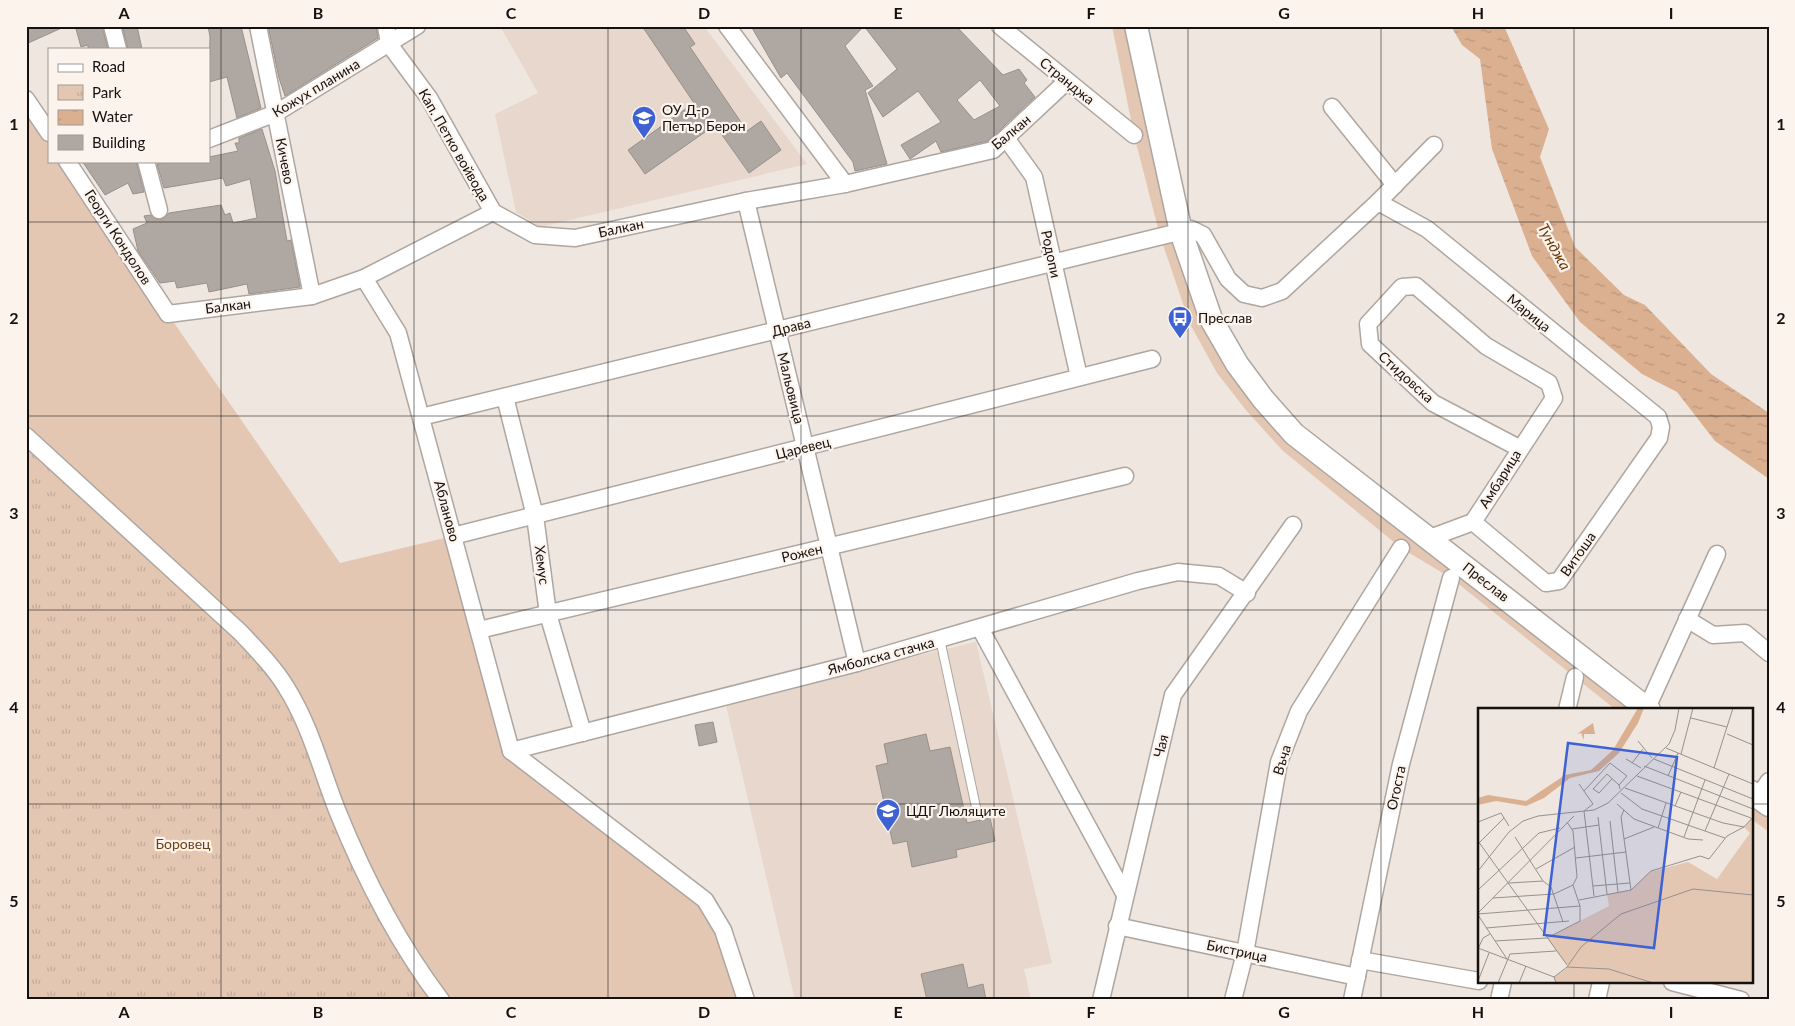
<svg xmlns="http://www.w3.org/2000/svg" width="1795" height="1026" viewBox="0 0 1795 1026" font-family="Lato,sans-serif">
	<defs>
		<pattern id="park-tufts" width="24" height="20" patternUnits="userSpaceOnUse" patternTransform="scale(1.25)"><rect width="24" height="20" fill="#e4c7b3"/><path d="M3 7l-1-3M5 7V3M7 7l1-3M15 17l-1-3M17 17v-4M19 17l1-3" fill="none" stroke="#c3aa99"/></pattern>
		<pattern id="water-ripples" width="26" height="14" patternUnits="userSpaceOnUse" patternTransform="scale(1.25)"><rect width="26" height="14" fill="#dab091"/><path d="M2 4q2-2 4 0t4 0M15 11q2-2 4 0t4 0" fill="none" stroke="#ba967c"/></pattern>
	</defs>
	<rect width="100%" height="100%" fill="#efe6df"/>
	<g fill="#e7d7cc">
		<polygon points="500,26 704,26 807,164 540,227 516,212 495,114 538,93"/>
		<polygon points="976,642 1052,963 1024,969 1031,1000 795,1000 725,701"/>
	</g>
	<g fill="#e4c7b3">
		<polygon points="1112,26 1136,26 1181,232 1263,399 1649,710 1616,710 1451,578 1401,548 1282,450 1245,409 1217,373 1190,324 1160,236 1134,135"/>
		<polygon points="26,99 49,133 49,161 67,161 168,314 340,563 453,536 511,751 705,900 746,1000 441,1000 26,436"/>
		<polygon points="1751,792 1769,805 1769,832 1751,819"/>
	</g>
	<polygon fill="url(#park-tufts)" points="26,436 286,686 337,810 441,1000 26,1000"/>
	<polygon fill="url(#water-ripples)" points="1451,26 1504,26 1549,129 1540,157 1575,247 1624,295 1645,305 1711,374 1769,413 1769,479 1715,441 1677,392 1642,374 1580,322 1532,256 1492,149 1480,59 1462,45"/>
	<g fill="#afa7a1" stroke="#98908a" fill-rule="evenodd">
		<polygon points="26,26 66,26 26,44"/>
		<polygon points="85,26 102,26 108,49 88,49 88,45 81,47 76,29"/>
		<polygon points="122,26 137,26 142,49 128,49"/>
		<polygon points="208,26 241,26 261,108 237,118 227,77 209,82 210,37"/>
		<polygon points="268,26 376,26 378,38 285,96 279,78"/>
		<polygon points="642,26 683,26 695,44 690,47 747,131 761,121 781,150 749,173 715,125 645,174 628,150 694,103"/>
		<polygon points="751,26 864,26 845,46 873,86 865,90 887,164 855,171 853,162 787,73 781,78"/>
		<path d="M864,26H956L1003,75L1019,69L1027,80L1024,83L1035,97L988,141L941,152L936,141L910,159L901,145L941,122L918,91L883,117L868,93L897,69ZM980,80L1000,106L974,120L957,100Z"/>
		<polygon points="262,129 275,171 287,241 291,240 300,287 249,294 247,284 209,292 207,283 177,288 175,281 160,283 138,251 133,229 147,223 144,216 151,215 156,219 161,220 169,213 221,205 225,215 230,213 233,223 257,218 250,179 226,186 223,178 164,188 157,164 168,161 209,161 209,157 238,151 235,143 239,143 239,138"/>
		<polygon points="82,161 136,161 144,192 133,194 128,183 105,195"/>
		<polygon points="713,722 717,742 699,746 695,725"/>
		<polygon points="926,734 930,751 950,747 967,823 990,818 995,841 956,850 957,857 912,867 907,841 893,844 876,766 888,763 884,744"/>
		<polygon points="963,964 968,988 983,984 986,1000 927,1000 921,974"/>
	</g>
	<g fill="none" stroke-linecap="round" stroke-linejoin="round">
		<defs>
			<polyline id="service" points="940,639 976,807"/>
			<g id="minor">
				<polyline points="112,26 118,49"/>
				<polyline points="258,26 312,296"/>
				<polyline points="386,26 389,44 429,98 493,212"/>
				<polyline points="727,26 845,184"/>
				<polyline points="1000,26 1134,135"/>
				<polyline points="26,99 49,133"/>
				<polyline points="1332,107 1395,185"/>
				<polyline points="1006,138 1034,177 1079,377"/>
				<polyline points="209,139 276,113 417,26"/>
				<polyline points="67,161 168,314 312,296 364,278 493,212 535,235 575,238 746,201 845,184 993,150 1067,81"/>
				<polyline points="146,161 159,210"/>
				<polyline points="746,201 857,663"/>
				<polyline points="1378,202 1427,229 1658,417 1661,427 1659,438 1559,581 1546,583 1473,522"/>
				<polyline points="364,278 398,333 511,751"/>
				<polyline points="505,397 535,516 548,614 583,733"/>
				<polyline points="421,417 1191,229 1203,235 1228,279 1244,294 1262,298 1282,291 1378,202 1434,145"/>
				<path d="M26,436L240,632C256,649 274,667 286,687C310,725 321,769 337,810C364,877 397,942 441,1000"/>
				<polyline points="453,536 1152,359"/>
				<polyline points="1430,538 1473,522 1554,398 1549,383 1486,346 1416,286 1402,287 1368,324 1370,344 1433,403 1519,448"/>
				<polyline points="1687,619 1713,635 1745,633 1769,653"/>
				<polyline points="980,628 1124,893"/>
				<polyline points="479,630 1125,476"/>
				<polyline points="1647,708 1717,554"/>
				<polyline points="1567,710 1575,677"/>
				<polyline points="511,751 857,663 1138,581 1178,572 1219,576 1247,593"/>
				<polyline points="511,751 705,900 723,930 746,1000"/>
				<polyline points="1758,797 1769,781"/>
				<polyline points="1117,926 1357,977"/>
				<polyline points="1360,960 1479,981"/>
				<polyline points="1672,982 1741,1000"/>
				<polyline points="1101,1000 1173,695 1293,525"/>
				<polyline points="1233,1000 1245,953 1279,762 1299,711 1401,548"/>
				<polyline points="1352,1000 1401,764 1451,578"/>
				<polyline points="1499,1000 1503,982"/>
				<polyline points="1597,1000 1601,982"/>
			</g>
			<g id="secondary">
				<polyline points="1136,26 1181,232 1211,319 1237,364 1263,399 1294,434 1649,710"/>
				<polyline points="1751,792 1769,805"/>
			</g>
		</defs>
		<use href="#service" stroke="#aea6a0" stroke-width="10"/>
		<use href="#minor" stroke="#aea6a0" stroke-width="19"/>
		<use href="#secondary" stroke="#aea6a0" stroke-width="25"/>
		<use href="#service" stroke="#fff" stroke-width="8"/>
		<use href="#minor" stroke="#fff" stroke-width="16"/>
		<use href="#secondary" stroke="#fff" stroke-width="22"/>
	</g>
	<path fill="none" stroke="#14110f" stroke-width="1" stroke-opacity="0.55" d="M221,26V1000M414,26V1000M608,26V1000M801,26V1000M994,26V1000M1188,26V1000M1381,26V1000M1574,26V710M26,222H1769M26,416H1769M26,610H1769M26,804H1479M1751,804H1769M1574,982V1000"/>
	<defs>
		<symbol id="school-pin" viewBox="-11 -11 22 30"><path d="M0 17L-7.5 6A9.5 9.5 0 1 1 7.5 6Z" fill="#3e62d3" stroke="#fcf3ec"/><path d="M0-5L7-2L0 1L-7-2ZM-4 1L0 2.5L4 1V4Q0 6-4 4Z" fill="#fff"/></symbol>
		<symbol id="bus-pin" viewBox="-11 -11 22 30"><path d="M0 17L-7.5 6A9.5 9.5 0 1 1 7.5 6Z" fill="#3e62d3" stroke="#fcf3ec"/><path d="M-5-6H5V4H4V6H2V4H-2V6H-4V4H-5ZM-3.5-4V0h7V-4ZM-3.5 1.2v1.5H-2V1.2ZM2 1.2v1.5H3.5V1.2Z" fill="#fff"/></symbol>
	</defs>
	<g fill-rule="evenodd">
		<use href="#school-pin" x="630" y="104" width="28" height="38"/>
		<use href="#bus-pin" x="1166" y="304" width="28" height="38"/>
		<use href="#school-pin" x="874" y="797" width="28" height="38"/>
	</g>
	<g text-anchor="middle" stroke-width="4.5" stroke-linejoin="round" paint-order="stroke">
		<g font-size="14" fill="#14110f" stroke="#fcf3ec">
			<text transform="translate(1067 81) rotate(39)" y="5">Странджа</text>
			<text transform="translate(316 88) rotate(-31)" y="5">Кожух планина</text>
			<text transform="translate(1011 132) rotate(-40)" y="5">Балкан</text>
			<text transform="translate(454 145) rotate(60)" y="5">Кап. Петко войвода</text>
			<text transform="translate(285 161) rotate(79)" y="5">Кичево</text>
			<text transform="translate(621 228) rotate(-12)" y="5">Балкан</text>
			<text transform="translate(118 237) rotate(57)" y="5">Георги Кондолов</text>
			<text transform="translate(1051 254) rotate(78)" y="5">Родопи</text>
			<text transform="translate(228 306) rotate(-7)" y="5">Балкан</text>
			<text transform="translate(1529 313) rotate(39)" y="5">Марица</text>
			<text transform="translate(791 327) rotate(-14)" y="5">Драва</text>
			<text transform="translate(1406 377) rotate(42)" y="5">Стидовска</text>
			<text transform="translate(791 388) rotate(76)" y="5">Мальовица</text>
			<text transform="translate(803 448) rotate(-14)" y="5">Царевец</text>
			<text transform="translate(1500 479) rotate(-58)" y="5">Амбарица</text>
			<text transform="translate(447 511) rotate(75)" y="5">Абланово</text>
			<text transform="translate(802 553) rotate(-13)" y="5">Рожен</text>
			<text transform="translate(1578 554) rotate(-55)" y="5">Витоша</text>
			<text transform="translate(542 565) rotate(83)" y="5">Хемус</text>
			<text transform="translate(1486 582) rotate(38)" y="5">Преслав</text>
			<text transform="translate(881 656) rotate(-15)" y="5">Ямболска стачка</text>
			<text transform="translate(1161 746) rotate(-76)" y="5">Чая</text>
			<text transform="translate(1282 760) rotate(-73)" y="5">Въча</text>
			<text transform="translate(1396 788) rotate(-78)" y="5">Огоста</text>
			<text transform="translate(1237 951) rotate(12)" y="5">Бистрица</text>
		</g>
		<g font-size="14" fill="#14110f" stroke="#fcf3ec" text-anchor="start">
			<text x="662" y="115">ОУ Д-р<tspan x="662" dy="16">Петър Берон</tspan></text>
			<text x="1198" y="323">Преслав</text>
			<text x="906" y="816">ЦДГ Люляците</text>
		</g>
		<g font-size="14" fill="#733e0d" stroke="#fcf3ec">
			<text x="183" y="849">Боровец</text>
		</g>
		<g font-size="15" font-style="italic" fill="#683300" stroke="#fcf3ec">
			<text transform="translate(1554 247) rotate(61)" y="5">Тунджа</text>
		</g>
	</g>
	<g transform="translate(1478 708)">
		<rect width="275" height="275" fill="#efe6df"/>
		<path d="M275,109V187L89,257L69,230L131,198L129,186L153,182L172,164L210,154L239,171L272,125L266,119Z" fill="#e4c7b3"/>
		<path d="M215,181L275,187V275H78L76,269L89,260L103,239L137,210Z" fill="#e4c7b3"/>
		<path d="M160,0H166L160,15L141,45L121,63L92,70L66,90L48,98L18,93L0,97V90L10,87L48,93L87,67L113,62L135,42ZM115,15L117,26H106V32L103,25L99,26Z" fill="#dab091"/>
		<path fill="none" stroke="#97918c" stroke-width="1" d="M213,10L249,19M249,26L275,37M160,33L174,50M188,40L275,76M203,46L215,0M148,51L163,60M176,51L275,91M154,55L165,41M166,58L275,101M236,60L255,0M159,68L273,110M190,68L200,45M134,71L121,85L115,81L129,66L141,77L142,81M101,76L115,96L106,103L116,188M147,80L245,115L266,119L275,109M106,83L132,55L149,68L141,77M143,85L164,101L247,130M139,96L156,111L210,131L225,132M197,98L203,84M146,102L143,109L153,182M120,109L129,186M132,113L140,184M0,114L23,105L31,118M180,120L188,95M94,121L121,117M227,123L251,66M37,129L65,173L73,179L85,214M206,129L227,72M146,131L176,119M0,133L89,257M1,135L26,110M98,150L148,144M58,161L97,139M0,163L31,124L45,113L60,108L116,102L130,95L191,36L197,22L201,0M31,175L65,173M115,178L152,175M0,182L61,125L82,120M153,182L173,163L222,148L231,151L249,128L266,119M15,190L76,186L95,177M101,192L153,182M0,205L96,108M0,206L102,198M0,207L29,251M8,220L91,213M17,233L69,230L102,213V198L95,177L99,169L95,123L89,114M0,240L76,269M0,241L5,230L12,226M89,259L131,261L175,275M0,273L11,245M20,275L32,246L78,243M41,275L48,258M78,275L76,269L89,259L103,239L143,206L215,181L275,187"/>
		<path fill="#3e62d3" fill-opacity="0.15" stroke="#3e62d3" stroke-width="2.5" d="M90,35L199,49L176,240L66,227Z"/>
		<rect width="275" height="275" fill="none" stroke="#14110f" stroke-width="2.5"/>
	</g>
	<rect width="1795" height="1026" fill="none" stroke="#fcf3ec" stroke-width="55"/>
	<rect x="48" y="48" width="162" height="115" fill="#fcf3ec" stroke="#9f9994"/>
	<rect x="58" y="64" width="25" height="8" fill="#ffffff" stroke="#9f9994"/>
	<text x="92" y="72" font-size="15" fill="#14110f">Road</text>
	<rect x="58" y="85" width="25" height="15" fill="url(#park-tufts)" stroke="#9f9994"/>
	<text x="92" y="98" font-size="15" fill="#14110f">Park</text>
	<rect x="58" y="110" width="25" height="15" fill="url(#water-ripples)" stroke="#9f9994"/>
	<text x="92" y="122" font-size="15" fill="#14110f">Water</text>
	<rect x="58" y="135" width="25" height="15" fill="#afa7a1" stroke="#9f9994"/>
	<text x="92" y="148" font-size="15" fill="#14110f">Building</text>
	<rect x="28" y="28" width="1740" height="970" fill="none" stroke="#14110f" stroke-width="2"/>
	<g font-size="16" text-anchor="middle" font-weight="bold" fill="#14110f">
		<text x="124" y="19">A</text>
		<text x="318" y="19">B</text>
		<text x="511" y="19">C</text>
		<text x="704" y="19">D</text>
		<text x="898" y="19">E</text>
		<text x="1091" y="19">F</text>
		<text x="1284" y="19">G</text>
		<text x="1478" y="19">H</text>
		<text x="1671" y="19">I</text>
		<text x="14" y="130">1</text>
		<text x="1781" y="130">1</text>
		<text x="14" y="324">2</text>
		<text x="1781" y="324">2</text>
		<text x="14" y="519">3</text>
		<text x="1781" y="519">3</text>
		<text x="14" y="713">4</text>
		<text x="1781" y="713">4</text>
		<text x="14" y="907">5</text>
		<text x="1781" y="907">5</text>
		<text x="124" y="1018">A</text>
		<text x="318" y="1018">B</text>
		<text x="511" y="1018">C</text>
		<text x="704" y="1018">D</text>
		<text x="898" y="1018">E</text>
		<text x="1091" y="1018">F</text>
		<text x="1284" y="1018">G</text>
		<text x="1478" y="1018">H</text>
		<text x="1671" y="1018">I</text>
	</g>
</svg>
